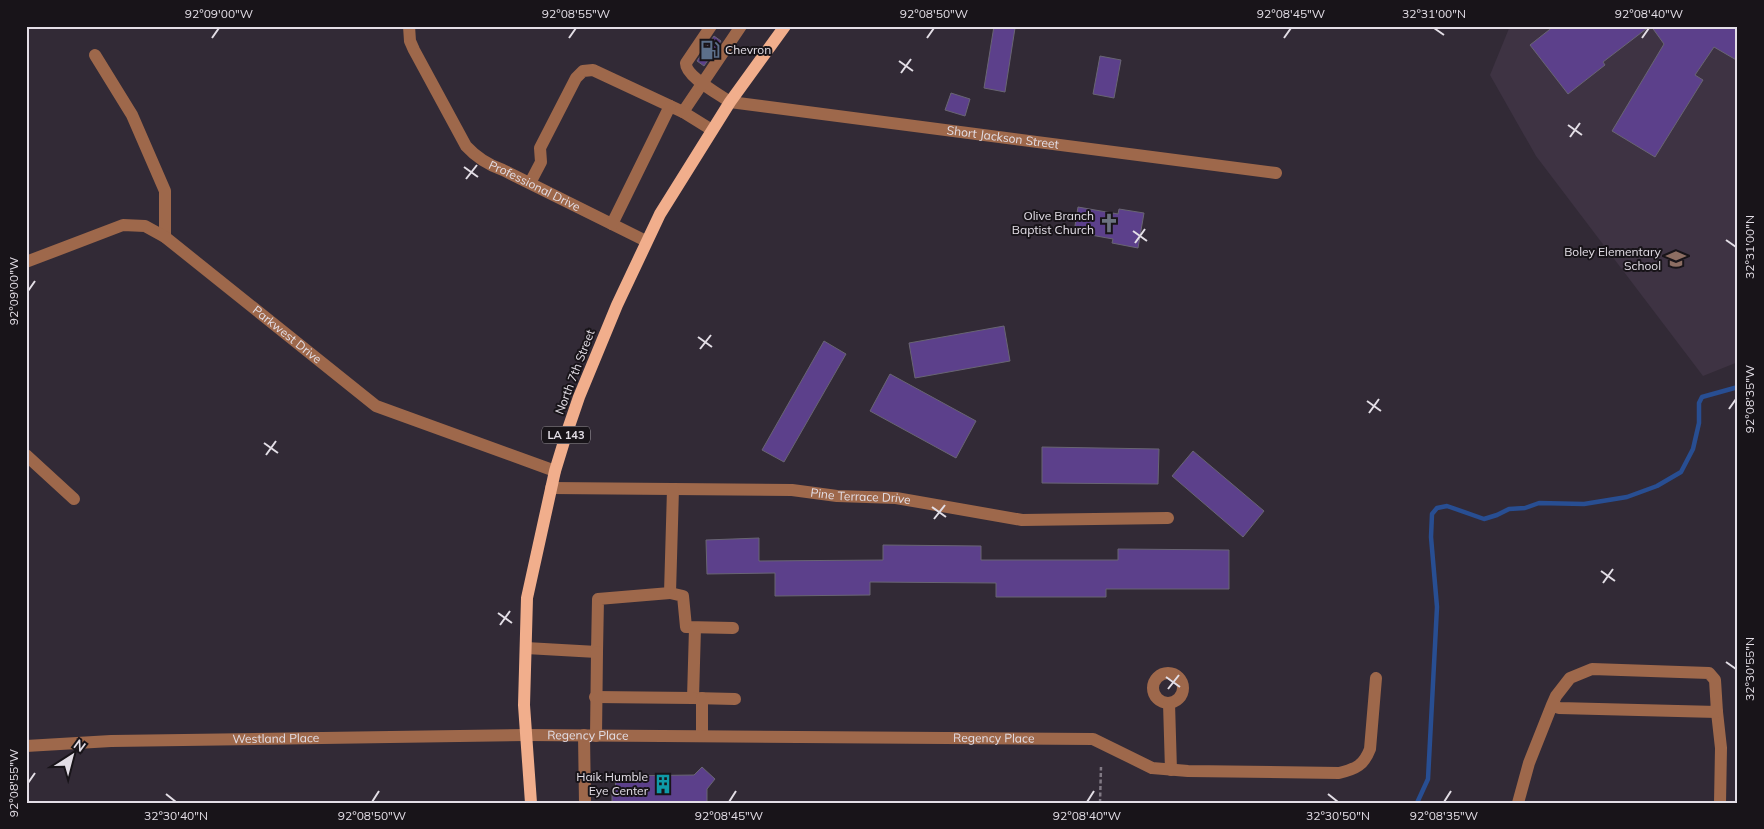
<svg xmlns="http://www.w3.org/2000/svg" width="1764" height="829" viewBox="0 0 1764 829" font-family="Mulish,sans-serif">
	<rect width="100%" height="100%" fill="#322a36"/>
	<polygon fill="#3e3343" points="1510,26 1738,26 1738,362 1703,376 1536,156 1490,75"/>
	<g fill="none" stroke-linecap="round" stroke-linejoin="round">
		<polyline stroke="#284e92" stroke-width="4.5" points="1417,803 1428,779 1437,607 1431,537 1432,514 1437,508 1447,506 1484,519 1497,515 1509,509 1525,508 1539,503 1584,504 1627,497 1657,486 1681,472 1693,449 1699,423 1699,403 1702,397 1738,387"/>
	</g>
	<g fill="#5c408b" stroke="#696573">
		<polygon points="994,26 1015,28 1005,92 984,88"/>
		<polygon points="1554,26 1650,26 1603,62 1605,65 1568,94 1530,45"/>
		<polygon points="1651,26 1738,26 1738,61 1714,47 1695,75 1703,80 1655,157 1612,131 1664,44"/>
		<polygon points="714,36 721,41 704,66 697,61"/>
		<polygon points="1100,56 1121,60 1114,98 1093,94"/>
		<polygon points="951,93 970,99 965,116 945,110"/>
		<polygon points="1078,207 1118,214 1119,209 1144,213 1138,248 1112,243 1113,239 1074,232"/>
		<polygon points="1004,326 1010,361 915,378 909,343"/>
		<polygon points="824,341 846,354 784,462 762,450"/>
		<polygon points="890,374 976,421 956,458 870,411"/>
		<polygon points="1042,447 1159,449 1158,484 1042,483"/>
		<polygon points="1193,451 1264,511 1243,537 1172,476"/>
		<polygon points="759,538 759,561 883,560 883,545 981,546 981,560 1118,560 1118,549 1229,550 1229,589 1106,589 1106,597 996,597 996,583 870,582 870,595 775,596 775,573 707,574 706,540"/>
		<polygon points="702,767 715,779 707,789 707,803 612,803 612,791 615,792 616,776 694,775"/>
	</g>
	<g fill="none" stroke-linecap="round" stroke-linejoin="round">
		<polyline stroke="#807984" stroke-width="2.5" stroke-dasharray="4 2.5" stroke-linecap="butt" points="1100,803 1101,767"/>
		<g stroke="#9e684b" stroke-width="12">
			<path id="s1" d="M409,26L410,41L414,50L466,146C477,158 488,165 503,170L646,241"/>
			<path id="s2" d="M711,26L686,63C685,76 719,94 730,102L1276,173"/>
			<polyline points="95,55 132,115 165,191 165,237"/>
			<polyline points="683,112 741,26"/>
			<polyline points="530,183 541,162 540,148 576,78 583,71 593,70 683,112 712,130"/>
			<polyline points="612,224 670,106"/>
			<path id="s3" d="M26,262L123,225L145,226L165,237L376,406L555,471"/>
			<polyline points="26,455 74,499"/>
			<path id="s4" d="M551,488L792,490L837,496L896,498L1022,520L1168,518"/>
			<polyline points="670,593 683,596 686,627 733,628"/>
			<polyline points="695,628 693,698 735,699"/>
			<polyline points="526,648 597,652 598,599 670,593 673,489"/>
			<circle cx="1168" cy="688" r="15"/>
			<polyline points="595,697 693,698"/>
			<polyline points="702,698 702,736"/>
			<polyline points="1169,703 1171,770"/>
			<polyline points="1717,712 1721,748 1720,803"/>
			<polyline points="584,735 585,803"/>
			<polyline points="596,736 597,652"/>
			<path id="s5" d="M26,746L111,741L526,735L1093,739L1152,768L1188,771L1339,773C1356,769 1364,765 1370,749L1376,678"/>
			<polyline points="1518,803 1529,763 1552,705 1556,696 1570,678 1592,669 1709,673 1715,680 1717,712 1559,708 1552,705"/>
		</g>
		<polyline stroke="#f1ae8c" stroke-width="12" points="531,803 524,705 527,598 555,471 566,435 579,397 617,305 660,214 730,102 785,26"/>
	</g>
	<path fill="none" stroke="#e3dee6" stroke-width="2" d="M1434,28L1444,35M212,38L219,28M569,38L576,28M927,38L934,28M1284,38L1291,28M1642,38L1649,28M899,61L913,71M901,73L911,59M1568,125L1582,135M1570,137L1580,123M464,167L478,177M466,179L477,165M1133,231L1147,241M1726,240L1736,247M1135,243L1145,229M28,291L35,281M698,337L712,347M700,349L711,335M1367,401L1381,411M1729,409L1736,399M1369,413L1379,399M264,443L278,453M266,455L276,441M932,507L946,517M934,519L945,505M1601,571L1615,581M1603,583L1613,569M498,613L512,623M500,625L510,611M1726,662L1736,669M1166,677L1180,687M1168,689L1179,675M28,783L35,773M166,794L176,802M1328,794L1338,802M372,802L379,791M729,802L736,791M1087,802L1094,791M1444,802L1451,791"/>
	<defs>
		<symbol id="fuel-bare" viewBox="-9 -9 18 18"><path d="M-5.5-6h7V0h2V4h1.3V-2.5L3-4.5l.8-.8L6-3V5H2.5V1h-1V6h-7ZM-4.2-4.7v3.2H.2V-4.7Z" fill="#5c6f8a" stroke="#181419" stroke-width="2.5" paint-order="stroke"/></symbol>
		<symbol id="church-bare" viewBox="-9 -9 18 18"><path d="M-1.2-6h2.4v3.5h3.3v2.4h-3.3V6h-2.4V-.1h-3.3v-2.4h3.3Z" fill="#6b7280" stroke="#181419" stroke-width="2.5" paint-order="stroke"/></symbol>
		<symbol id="school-bare" viewBox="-9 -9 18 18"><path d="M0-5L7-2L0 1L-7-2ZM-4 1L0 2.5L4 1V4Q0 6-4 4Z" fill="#8d6e63" stroke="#181419" stroke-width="2.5" paint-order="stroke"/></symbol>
		<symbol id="building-bare" viewBox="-9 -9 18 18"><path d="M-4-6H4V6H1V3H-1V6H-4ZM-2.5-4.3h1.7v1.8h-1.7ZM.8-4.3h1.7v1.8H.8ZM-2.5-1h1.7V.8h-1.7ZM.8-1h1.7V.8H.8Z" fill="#0f9aa8" stroke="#181419" stroke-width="2.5" paint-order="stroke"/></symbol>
	</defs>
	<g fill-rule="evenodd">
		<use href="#fuel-bare" x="696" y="36" width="28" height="28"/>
		<use href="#church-bare" x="1095" y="209" width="28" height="28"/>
		<use href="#school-bare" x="1662" y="245" width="28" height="28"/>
		<use href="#building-bare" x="649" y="770" width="28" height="28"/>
	</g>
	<g text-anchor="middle" stroke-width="4" stroke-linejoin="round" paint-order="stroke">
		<rect fill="#181419" stroke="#a6a1a8" stroke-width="1" x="542" y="426.5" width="48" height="17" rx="4"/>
		<g font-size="11" font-weight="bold" fill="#e3dee6">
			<text x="566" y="439">LA 143</text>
		</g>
		<g font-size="12" fill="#e3dee6" stroke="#181419" text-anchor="end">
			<text x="725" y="54" text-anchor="start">Chevron</text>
			<text x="1094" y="220">Olive Branch<tspan x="1094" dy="14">Baptist Church</tspan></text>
			<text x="1661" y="256">Boley Elementary<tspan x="1661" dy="14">School</tspan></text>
			<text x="648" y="781">Haik Humble<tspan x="648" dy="14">Eye Center</tspan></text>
		</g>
		<g font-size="12" fill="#e3dee6" stroke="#181419">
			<text dy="4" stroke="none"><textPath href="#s2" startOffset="380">Short Jackson Street</textPath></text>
			<text dy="4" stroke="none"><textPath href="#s1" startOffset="214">Professional Drive</textPath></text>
			<text dy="4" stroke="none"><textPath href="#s3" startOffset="305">Parkwest Drive</textPath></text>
			<text transform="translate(575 372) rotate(-69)" y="4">North 7th Street</text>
			<text dy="4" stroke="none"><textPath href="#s4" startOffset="310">Pine Terrace Drive</textPath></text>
			<text dy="4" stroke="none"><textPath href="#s5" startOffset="562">Regency Place</textPath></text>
			<text dy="4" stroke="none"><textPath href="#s5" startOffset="968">Regency Place</textPath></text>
			<text dy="4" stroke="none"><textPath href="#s5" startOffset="250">Westland Place</textPath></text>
		</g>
	</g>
	<rect width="1764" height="829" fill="none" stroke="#181419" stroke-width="55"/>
	<g transform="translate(72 756) rotate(36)" stroke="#181419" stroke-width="4" paint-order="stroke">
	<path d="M0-4L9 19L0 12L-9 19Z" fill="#e3dee6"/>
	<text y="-8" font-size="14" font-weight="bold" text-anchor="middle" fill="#e3dee6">N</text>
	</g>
	<rect x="28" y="28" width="1708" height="774" fill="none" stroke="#e3dee6" stroke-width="2"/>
	<g font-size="12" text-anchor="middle" fill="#e3dee6">
		<text x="219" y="18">92°09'00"W</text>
		<text x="576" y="18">92°08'55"W</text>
		<text x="934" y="18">92°08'50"W</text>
		<text x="1291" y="18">92°08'45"W</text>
		<text x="1434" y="18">32°31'00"N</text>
		<text x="1649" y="18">92°08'40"W</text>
		<text transform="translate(1750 247) rotate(-90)" y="4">32°31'00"N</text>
		<text transform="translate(14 291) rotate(-90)" y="4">92°09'00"W</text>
		<text transform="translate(1750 399) rotate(-90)" y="4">92°08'35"W</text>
		<text transform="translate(1750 669) rotate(-90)" y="4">32°30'55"N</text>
		<text transform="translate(14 783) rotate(-90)" y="4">92°08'55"W</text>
		<text x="176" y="820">32°30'40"N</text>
		<text x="372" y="820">92°08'50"W</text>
		<text x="729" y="820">92°08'45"W</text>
		<text x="1087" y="820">92°08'40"W</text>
		<text x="1338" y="820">32°30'50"N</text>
		<text x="1444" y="820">92°08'35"W</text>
	</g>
</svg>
